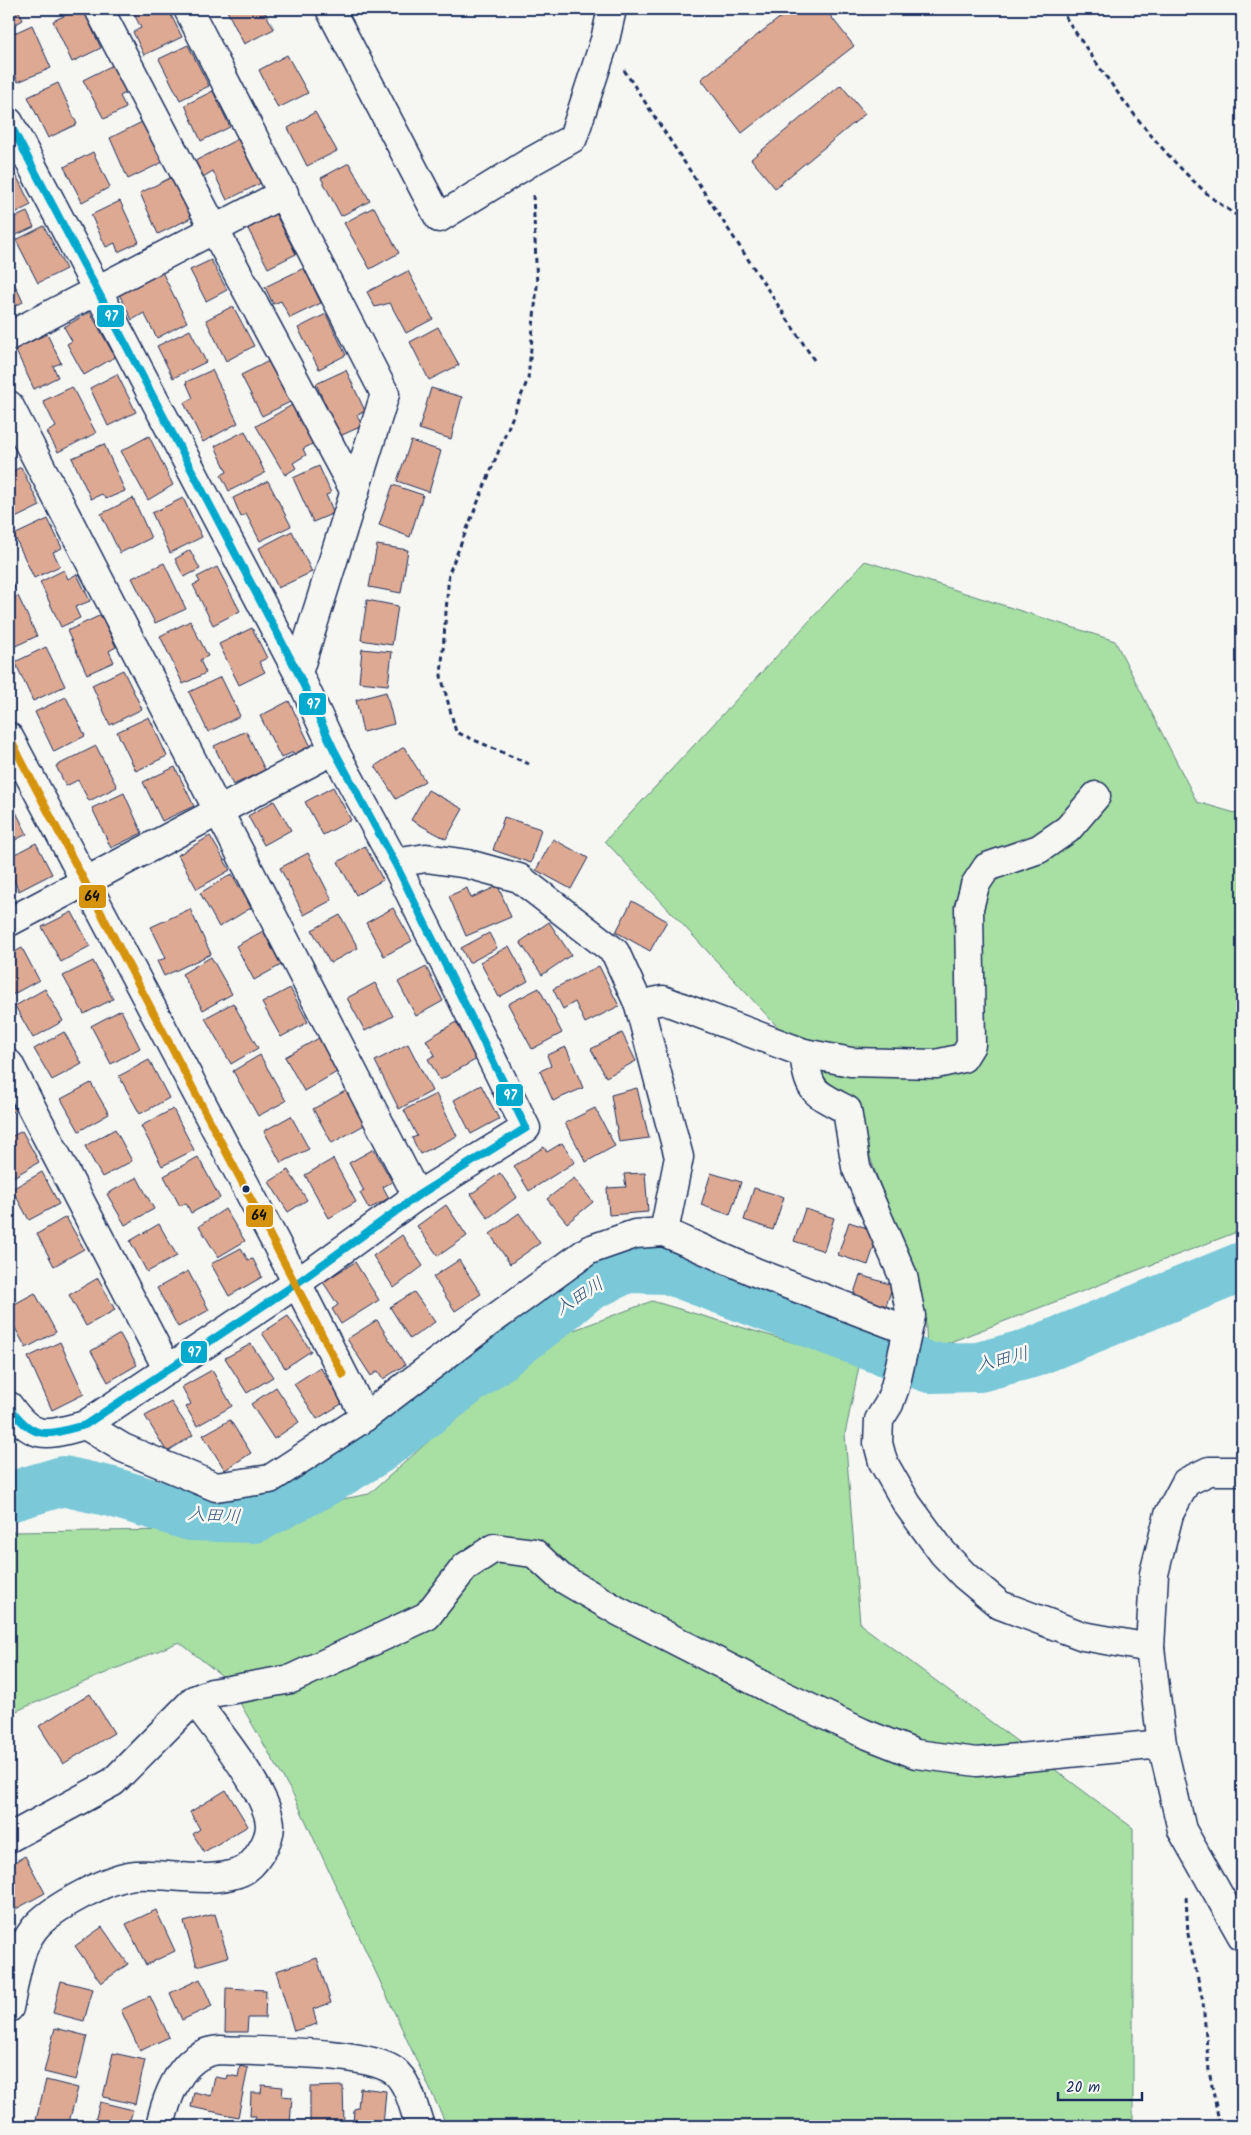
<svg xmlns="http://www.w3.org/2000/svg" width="1251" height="2135" viewBox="0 0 1251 2135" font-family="Kalam,'Klee One',sans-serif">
	<rect width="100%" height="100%" fill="#f6f6f2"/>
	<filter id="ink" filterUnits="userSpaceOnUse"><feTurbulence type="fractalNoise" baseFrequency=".02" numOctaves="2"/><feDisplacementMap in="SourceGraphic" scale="10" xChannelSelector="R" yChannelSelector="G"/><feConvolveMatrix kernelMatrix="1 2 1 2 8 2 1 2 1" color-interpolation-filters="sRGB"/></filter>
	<g filter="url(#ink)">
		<g fill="#a8dfa3" stroke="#628780">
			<polygon points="865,561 1115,641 1197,802 1242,815 1242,1230 927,1351 925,1310 852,1107 605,841"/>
			<polygon points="652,1301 860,1362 845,1434 860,1624 1133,1828 1133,2126 447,2126 295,1798 226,1679 179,1642 9,1714 9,1532 183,1530 369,1494 539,1343"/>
		</g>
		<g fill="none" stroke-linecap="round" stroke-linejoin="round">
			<polyline stroke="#7ac8d8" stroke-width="50" points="9,1497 63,1481 112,1492 191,1516 255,1518 320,1484 378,1449 549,1318 585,1288 627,1268 668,1269 930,1368 979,1367 1031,1353 1242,1267"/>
		</g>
		<g fill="#dda992" stroke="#1b2f5e">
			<polygon points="9,9 18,9 23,20 9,28"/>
			<polygon points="79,9 83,9 101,48 72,62 53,21"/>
			<polygon points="135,9 168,9 182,37 144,55 133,32 141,28 132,10"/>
			<polygon points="226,9 263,9 274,29 244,44"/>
			<polygon points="791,9 825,9 854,46 742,133 701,79"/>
			<polygon points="32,25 51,68 18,82 9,61 9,46 14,44 10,35"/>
			<polygon points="188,45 209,86 180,100 159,59"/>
			<polygon points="287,55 308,93 278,108 259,70"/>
			<polygon points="113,65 127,92 120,96 126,108 104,119 83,80"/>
			<polygon points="58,83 77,124 48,138 28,97"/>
			<polygon points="841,85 865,114 775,188 751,159"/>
			<polygon points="213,91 230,127 201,141 185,105"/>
			<polygon points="315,112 337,151 307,166 288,128"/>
			<polygon points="144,121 163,162 128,179 110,138"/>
			<polygon points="238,139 261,183 227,200 213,171 203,177 195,161"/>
			<polygon points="93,152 110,187 82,202 64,167"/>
			<polygon points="349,163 370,201 341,216 321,178"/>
			<polygon points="9,175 10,178 16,175 31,205 9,216"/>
			<polygon points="174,176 193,217 158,234 140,193"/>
			<polygon points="120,201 139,242 118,252 115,243 106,247 91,215"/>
			<polygon points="374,207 399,253 370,269 344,223"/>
			<polygon points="27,212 34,227 14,236 9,220"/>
			<polygon points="275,213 296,254 268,268 247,227"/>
			<polygon points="44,226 66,269 38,283 16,240"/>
			<polygon points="211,260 227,290 206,301 190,270"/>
			<polygon points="304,268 321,303 290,318 281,301 273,304 265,287"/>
			<polygon points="408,271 433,319 406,333 390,303 375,307 367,292"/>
			<polygon points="9,272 23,302 9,309"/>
			<polygon points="162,272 187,322 157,338 144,313 132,320 119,294"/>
			<polygon points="233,306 254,346 226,361 206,320"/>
			<polygon points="90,312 115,357 84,375 67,344 72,341 64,327"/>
			<polygon points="326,314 346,355 319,369 298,328"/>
			<polygon points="438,327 459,365 429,380 410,342"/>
			<polygon points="190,330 206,362 173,378 157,346"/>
			<polygon points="47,334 61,363 53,366 58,377 34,389 15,349"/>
			<polygon points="269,361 290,402 262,416 241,375"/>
			<polygon points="212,370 238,423 203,442 184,403 193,398 186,382"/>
			<polygon points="346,370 365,411 357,415 362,426 340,436 316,384"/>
			<polygon points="117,374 136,412 108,426 90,388"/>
			<polygon points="72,387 96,433 58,452 47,432 56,427 43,401"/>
			<polygon points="431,388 462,397 451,439 419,429"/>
			<polygon points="292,405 314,443 303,449 306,455 293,463 296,468 285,475 256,426"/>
			<polygon points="245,431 265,473 229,491 221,475 227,472 215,446"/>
			<polygon points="149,436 173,485 148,500 121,451"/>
			<polygon points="411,441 441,451 429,492 397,481"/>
			<polygon points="104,444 125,491 106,499 102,494 91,499 72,458"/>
			<polygon points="9,446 13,456 9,458"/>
			<polygon points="319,466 331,493 326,495 334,513 313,522 293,478"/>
			<polygon points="21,467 40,506 9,521 9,473"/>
			<polygon points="268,481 291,526 260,541 246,514 241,517 233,498"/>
			<polygon points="393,485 423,495 410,537 379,525"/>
			<polygon points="133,498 151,538 120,553 101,514"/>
			<polygon points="183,498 202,537 170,553 152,513"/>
			<polygon points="48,519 62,548 53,552 60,566 34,578 14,535"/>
			<polygon points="292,531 312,572 278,588 259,548"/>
			<polygon points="377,545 408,550 401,593 369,587"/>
			<polygon points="190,550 200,569 184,577 175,559"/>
			<polygon points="164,563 186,609 155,623 132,578"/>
			<polygon points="217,567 240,611 213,625 193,585 200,582 197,577"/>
			<polygon points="64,570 68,579 77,574 90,601 75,607 80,618 61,627 40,582"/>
			<polygon points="9,575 15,588 9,591"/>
			<polygon points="18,596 37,636 9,649 9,601"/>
			<polygon points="367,600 398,606 392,645 361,640"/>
			<polygon points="101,615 116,647 109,651 114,662 87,674 67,631"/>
			<polygon points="190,621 208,656 200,660 206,673 183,684 160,636"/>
			<polygon points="252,628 267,658 259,662 265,672 239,685 219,644"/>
			<polygon points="46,647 65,686 33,701 15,662"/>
			<polygon points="362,649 392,652 388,685 359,682"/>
			<polygon points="123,670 142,709 110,725 92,685"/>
			<polygon points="221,677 240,716 208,732 189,692"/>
			<polygon points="386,692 394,724 363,732 356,700"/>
			<polygon points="66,697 85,736 54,752 35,712"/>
			<polygon points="289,701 313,751 299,758 293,752 281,758 260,716"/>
			<polygon points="149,717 167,756 136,771 117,732"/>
			<polygon points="246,731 265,770 233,785 214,746"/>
			<polygon points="96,746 117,787 89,801 78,780 66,786 56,766"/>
			<polygon points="404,747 425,781 396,799 375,766"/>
			<polygon points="175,767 194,806 162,821 143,782"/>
			<polygon points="333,787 351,820 323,835 305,802"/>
			<polygon points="428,790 463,809 446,839 411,820"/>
			<polygon points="124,793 142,833 111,848 92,808"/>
			<polygon points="9,798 27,834 9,843"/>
			<polygon points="274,801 291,830 264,845 248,816"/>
			<polygon points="504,817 541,829 531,863 493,850"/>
			<polygon points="210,836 230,870 197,889 178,855"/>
			<polygon points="553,839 588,858 571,889 536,870"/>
			<polygon points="36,843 52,874 19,891 9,870 9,857"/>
			<polygon points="365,846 383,880 356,895 338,862"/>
			<polygon points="308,853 332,900 304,915 280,868"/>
			<polygon points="232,874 251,908 219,927 200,893"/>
			<polygon points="498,886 511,917 466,936 449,896 467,888 471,898"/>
			<polygon points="632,901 667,921 650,951 616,932"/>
			<polygon points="393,908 412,941 384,956 366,923"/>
			<polygon points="190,909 211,954 164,976 157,961 166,958 151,927"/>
			<polygon points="72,912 90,946 61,962 42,927"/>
			<polygon points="340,915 358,948 330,963 312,930"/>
			<polygon points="549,922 571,955 542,975 520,942"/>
			<polygon points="263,931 281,965 254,980 236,946"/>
			<polygon points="489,933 497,948 469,963 461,948"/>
			<polygon points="509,946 528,981 499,997 480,962"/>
			<polygon points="22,948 39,980 10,996 9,955"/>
			<polygon points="211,957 232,994 203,1010 182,974"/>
			<polygon points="93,961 113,999 84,1014 63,976"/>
			<polygon points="599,966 619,1006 585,1023 575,1002 563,1009 553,989"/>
			<polygon points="426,967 443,1001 416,1016 398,982"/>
			<polygon points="375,983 393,1016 365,1031 347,998"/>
			<polygon points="290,988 308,1022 281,1037 262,1003"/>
			<polygon points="539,988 562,1033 532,1049 508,1004"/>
			<polygon points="45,989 63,1021 33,1038 15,1006"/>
			<polygon points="233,1003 258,1048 231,1064 205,1018"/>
			<polygon points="121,1010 140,1048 111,1064 91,1026"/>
			<polygon points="456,1022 477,1059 440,1080 428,1059 435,1055 426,1040"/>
			<polygon points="64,1032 82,1064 52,1080 34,1049"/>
			<polygon points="622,1033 636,1061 606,1077 591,1049"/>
			<polygon points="319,1038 337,1072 304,1091 285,1057"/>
			<polygon points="408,1044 432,1091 399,1109 375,1061"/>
			<polygon points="566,1047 583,1088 553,1101 540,1071 551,1066 547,1055"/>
			<polygon points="260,1055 286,1101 258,1116 233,1071"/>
			<polygon points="149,1060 169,1098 140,1114 119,1076"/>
			<polygon points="91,1083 109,1114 79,1131 61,1099"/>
			<polygon points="481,1085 499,1119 471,1134 454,1100"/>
			<polygon points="637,1088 649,1138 619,1142 611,1095"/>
			<polygon points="347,1090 366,1124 332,1143 313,1109"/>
			<polygon points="436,1094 457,1136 420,1154 412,1138 417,1136 404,1110"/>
			<polygon points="9,1099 15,1110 9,1114"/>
			<polygon points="595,1108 615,1146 586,1162 565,1123"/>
			<polygon points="173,1109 194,1150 162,1166 141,1126"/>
			<polygon points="291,1116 309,1149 281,1163 264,1131"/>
			<polygon points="115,1129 132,1161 102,1177 85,1146"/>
			<polygon points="22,1131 39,1162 10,1179 9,1138"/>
			<polygon points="562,1143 575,1162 529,1191 514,1166 544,1147 547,1152"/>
			<polygon points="374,1149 392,1182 383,1187 389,1198 369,1209 360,1193 364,1191 349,1163"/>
			<polygon points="198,1157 220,1198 191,1213 186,1203 180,1206 164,1176"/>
			<polygon points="333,1159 356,1202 329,1218 305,1175"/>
			<polygon points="288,1170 307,1200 288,1212 269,1182"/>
			<polygon points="42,1172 59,1204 29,1220 12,1189"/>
			<polygon points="500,1173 517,1197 488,1218 471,1194"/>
			<polygon points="645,1173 648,1212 609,1215 607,1188 626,1187 624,1174"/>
			<polygon points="711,1173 741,1182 730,1215 701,1205"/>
			<polygon points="137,1177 154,1209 125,1225 107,1194"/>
			<polygon points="574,1178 593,1202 567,1223 547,1199"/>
			<polygon points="754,1188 784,1197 773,1230 744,1220"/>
			<polygon points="446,1205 467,1236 438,1256 417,1226"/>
			<polygon points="225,1209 245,1241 218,1257 199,1226"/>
			<polygon points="805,1209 834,1218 824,1251 794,1241"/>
			<polygon points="519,1213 540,1243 510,1264 490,1234"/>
			<polygon points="66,1217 84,1249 54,1266 37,1234"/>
			<polygon points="849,1222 879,1232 868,1265 838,1255"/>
			<polygon points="159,1224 177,1256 147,1272 130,1241"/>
			<polygon points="402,1235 423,1266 394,1288 373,1256"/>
			<polygon points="241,1248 248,1260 253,1259 262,1277 229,1296 211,1264"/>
			<polygon points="459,1260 481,1294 455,1311 433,1277"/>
			<polygon points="355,1262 379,1300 341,1324 332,1309 338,1305 323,1282"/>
			<polygon points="188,1271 209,1310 178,1327 157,1288"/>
			<polygon points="860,1275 893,1285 885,1309 852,1299"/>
			<polygon points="98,1278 115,1310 86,1326 69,1295"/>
			<polygon points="414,1292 435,1322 410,1339 390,1307"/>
			<polygon points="35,1293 56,1332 26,1348 9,1317 9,1307"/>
			<polygon points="288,1316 311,1351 285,1368 262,1333"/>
			<polygon points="377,1320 405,1365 383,1379 378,1371 371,1376 347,1339"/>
			<polygon points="120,1334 137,1365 108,1382 91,1351"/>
			<polygon points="60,1342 84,1394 52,1410 28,1357"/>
			<polygon points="251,1344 273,1377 247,1393 225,1358"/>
			<polygon points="320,1367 343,1403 317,1419 294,1384"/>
			<polygon points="212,1370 232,1406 197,1426 186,1407 191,1404 182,1387"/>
			<polygon points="276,1387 299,1422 274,1439 251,1404"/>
			<polygon points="171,1402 193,1435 167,1452 145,1416"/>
			<polygon points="230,1420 251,1453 225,1470 203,1435"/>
			<polygon points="90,1694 114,1733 63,1764 39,1726"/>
			<polygon points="226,1790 248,1826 204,1852 193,1834 200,1829 190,1812"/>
			<polygon points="25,1856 45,1893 16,1909 9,1896 9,1865"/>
			<polygon points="156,1910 175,1951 146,1965 126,1924"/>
			<polygon points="215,1914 228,1957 197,1966 184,1922"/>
			<polygon points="102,1927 128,1964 101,1983 75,1946"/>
			<polygon points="317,1958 331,2003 313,2009 317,2024 294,2031 276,1971"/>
			<polygon points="200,1979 212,2006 182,2020 170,1993"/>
			<polygon points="61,1981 93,1989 84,2021 53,2013"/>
			<polygon points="226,1988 266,1990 265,2018 248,2018 247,2032 225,2032"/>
			<polygon points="150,1996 169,2037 140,2051 121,2010"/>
			<polygon points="55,2028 87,2036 76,2080 44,2072"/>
			<polygon points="113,2053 145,2060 135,2104 103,2097"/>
			<polygon points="240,2066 248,2068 238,2117 191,2107 194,2092 211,2096 215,2077 227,2079 228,2075 238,2077"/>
			<polygon points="46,2080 78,2088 68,2126 44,2126 35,2124"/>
			<polygon points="262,2085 283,2087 282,2096 292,2097 290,2125 255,2123 256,2116 250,2116 251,2093 261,2093"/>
			<polygon points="343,2086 344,2126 310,2126 310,2087"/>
			<polygon points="360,2088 386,2091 383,2126 353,2126 354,2109 358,2108"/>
			<polygon points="100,2102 133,2110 128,2126 81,2126 94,2125"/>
			<polygon points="207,2121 227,2126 206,2126"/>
		</g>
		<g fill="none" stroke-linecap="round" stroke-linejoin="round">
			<defs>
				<g id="street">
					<polyline points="99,9 214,229 355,492"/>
					<polyline points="188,9 385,394 298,673"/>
					<polyline points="330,9 439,218 532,161 573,138 605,40 612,9"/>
					<path d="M9,122L298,673L334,750L395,863L526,1128L417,1196L297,1283L85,1425C47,1435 34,1442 9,1406"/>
					<polyline points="9,336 284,193"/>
					<polyline points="9,405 417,1196"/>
					<polyline points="395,863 426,858 468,864 519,878 615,952 639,1005 679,1157 664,1232"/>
					<polyline points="9,922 334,750"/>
					<polyline points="639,1005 663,1000 804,1053 851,1062 936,1064 963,1058 971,1045 969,908 975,885 987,867 1039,849 1068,829 1096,796"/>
					<path d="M804,1053C809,1093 813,1092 847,1110L856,1167L903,1276L911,1316L895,1387L889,1404L879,1420L878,1443L883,1462L907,1504L943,1553L965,1576L1000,1605L1083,1636L1150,1648"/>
					<polyline points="9,1064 168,1370"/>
					<polyline points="297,1283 365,1417"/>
					<polyline points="85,1425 123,1448 216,1487 270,1479 365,1417 488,1323 589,1250 635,1234 664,1232 755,1272 907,1330"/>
					<polyline points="1242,1471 1209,1471 1186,1482 1169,1514 1154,1574 1150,1648 1162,1744 1182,1830 1242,1936"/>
					<polyline points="9,1838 113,1782 194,1700 212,1693 291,1679 427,1616 465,1567 494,1548 534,1553 560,1577 618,1611 780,1694 863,1733 916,1754 977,1762 1162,1744"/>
					<path d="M9,2008C15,1982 17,1951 34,1929C50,1908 110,1877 136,1875C169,1873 206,1884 238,1873C248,1870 255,1861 260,1853C266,1844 270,1835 270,1825C269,1794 214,1726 194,1700"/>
					<path d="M160,2126C167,2095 182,2052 220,2050C259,2052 366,2050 394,2071C409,2082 414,2110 420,2126"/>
				</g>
				<polyline id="secondary" points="9,737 297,1283"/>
			</defs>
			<use href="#street" stroke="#1b2f5e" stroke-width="31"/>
			<use href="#secondary" stroke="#1b2f5e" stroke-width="31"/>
			<g stroke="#1b2f5e" stroke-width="3" stroke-dasharray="5 4" stroke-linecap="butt">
				<path d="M1060,9C1104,75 1150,144 1211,197C1221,205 1232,212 1242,219"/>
				<polyline points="624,70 814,360"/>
				<polyline points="529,764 456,732 441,676 449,573 528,379 537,286 533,194"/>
				<polyline points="1186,1897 1188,1934 1203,2002 1209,2071 1220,2126"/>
			</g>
			<use href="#street" stroke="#f6f6f2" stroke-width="28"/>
			<use href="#secondary" stroke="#f6f6f2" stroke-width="28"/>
			<defs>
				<path id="bus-1" d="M9,122L298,673L334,750L395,863L526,1128L417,1196L297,1283L85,1425C47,1435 34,1442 9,1406"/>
				<polyline id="bus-2" points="9,737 343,1375"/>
			</defs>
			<use href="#bus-1" stroke="#f6f6f2" stroke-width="11"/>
			<use href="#bus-2" stroke="#f6f6f2" stroke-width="11"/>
			<use href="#bus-1" stroke="#00a9ce" stroke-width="8"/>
			<use href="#bus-2" stroke="#d6940e" stroke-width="8"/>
		</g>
	</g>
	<circle fill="#1b2f5e" stroke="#f6f6f2" stroke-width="2" cx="246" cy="1189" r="4.5"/>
	<g text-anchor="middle" stroke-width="5" stroke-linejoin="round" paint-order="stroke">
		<g font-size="18" font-style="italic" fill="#33557c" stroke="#f6f6f2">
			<text transform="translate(579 1296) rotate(-33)" y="6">入田川</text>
			<text transform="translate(1002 1359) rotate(-14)" y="6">入田川</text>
			<text transform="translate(214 1515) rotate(4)" y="6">入田川</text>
		</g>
	</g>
	<g stroke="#f6f6f2" stroke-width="2">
		<rect x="96" y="304" width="29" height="24" rx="5" fill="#00a9ce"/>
		<rect x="298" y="692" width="29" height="24" rx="5" fill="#00a9ce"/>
		<rect x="78" y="884" width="29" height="25" rx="5" fill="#d6940e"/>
		<rect x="495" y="1083" width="29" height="24" rx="5" fill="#00a9ce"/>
		<rect x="245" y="1204" width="29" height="24" rx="5" fill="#d6940e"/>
		<rect x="180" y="1340" width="28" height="24" rx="5" fill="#00a9ce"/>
	</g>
	<g font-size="14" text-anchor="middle" font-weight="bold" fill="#fff">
		<text x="111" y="321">97</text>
		<text x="313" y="709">97</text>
		<text x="510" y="1100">97</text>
		<text x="194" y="1357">97</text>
	</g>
	<g font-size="14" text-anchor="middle" font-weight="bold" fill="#111">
		<text x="92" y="901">64</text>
		<text x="259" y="1220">64</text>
	</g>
	<rect width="1251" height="2135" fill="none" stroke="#f6f6f2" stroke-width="30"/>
	<rect x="15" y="15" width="1221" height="2105" fill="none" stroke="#1b2f5e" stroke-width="2" filter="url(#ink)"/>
	<path d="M1058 2092v8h84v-8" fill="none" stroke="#1b2f5e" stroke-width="2.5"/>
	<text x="1066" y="2092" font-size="15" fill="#1b2f5e" stroke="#f6f6f2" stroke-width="4" paint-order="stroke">20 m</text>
</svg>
